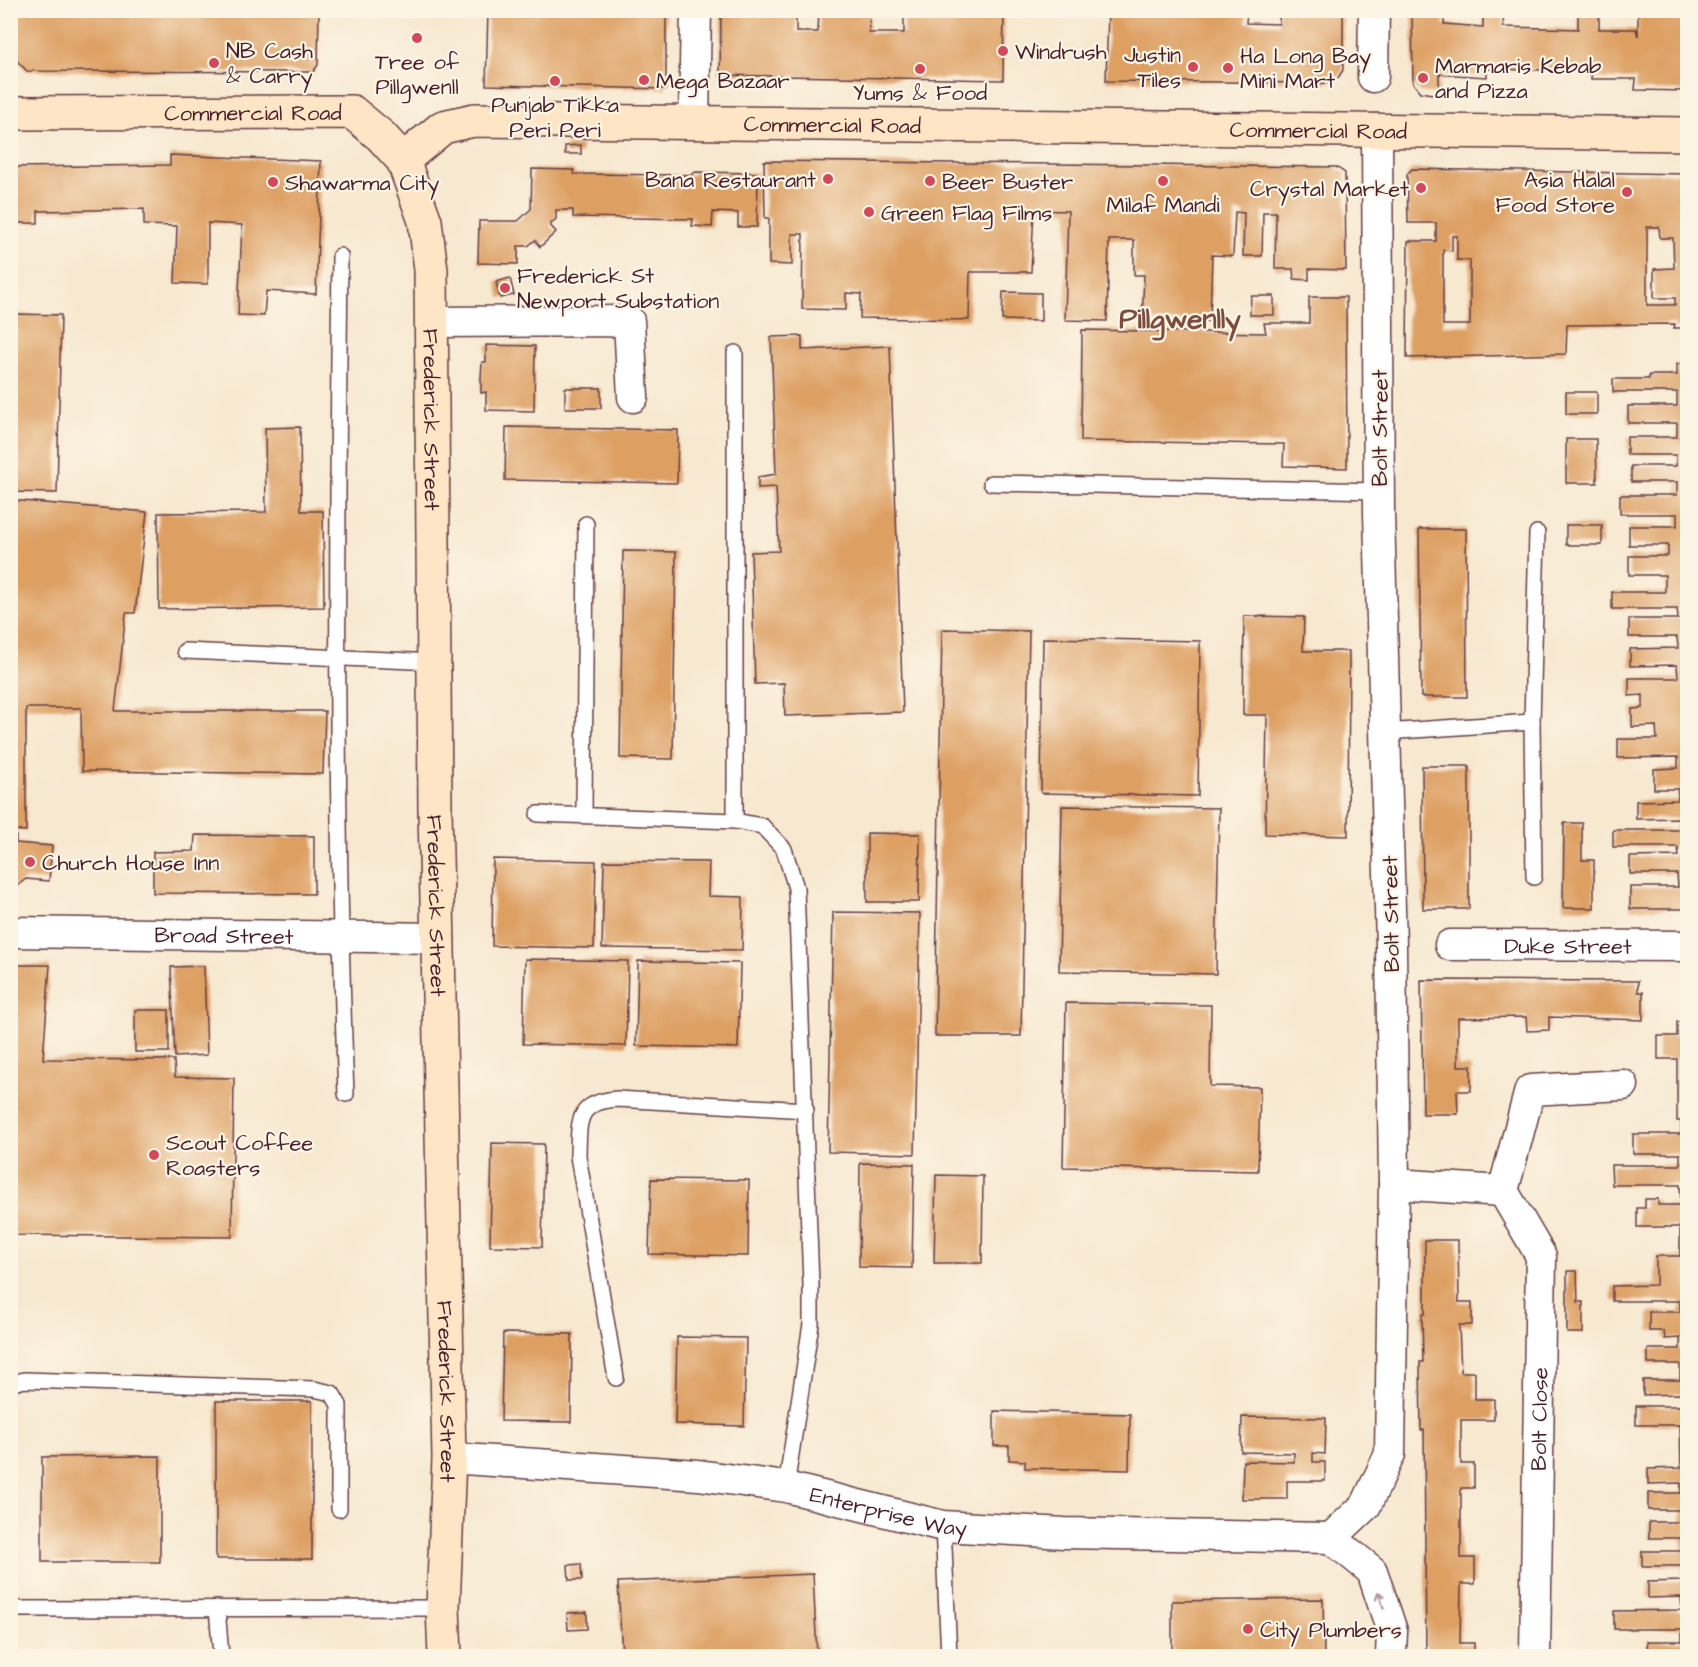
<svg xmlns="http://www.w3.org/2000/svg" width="1698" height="1667" viewBox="0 0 1698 1667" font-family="'Architects Daughter',sans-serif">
	<rect width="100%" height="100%" fill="#fcf5e5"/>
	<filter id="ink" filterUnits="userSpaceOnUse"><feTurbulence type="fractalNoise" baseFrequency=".0167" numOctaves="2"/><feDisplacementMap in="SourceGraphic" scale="12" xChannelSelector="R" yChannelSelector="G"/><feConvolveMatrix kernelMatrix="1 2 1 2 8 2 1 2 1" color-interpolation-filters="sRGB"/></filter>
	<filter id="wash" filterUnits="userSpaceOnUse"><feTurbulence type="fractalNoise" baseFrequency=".008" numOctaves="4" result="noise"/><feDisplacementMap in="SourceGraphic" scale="24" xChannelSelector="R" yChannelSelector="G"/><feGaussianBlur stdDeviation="1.35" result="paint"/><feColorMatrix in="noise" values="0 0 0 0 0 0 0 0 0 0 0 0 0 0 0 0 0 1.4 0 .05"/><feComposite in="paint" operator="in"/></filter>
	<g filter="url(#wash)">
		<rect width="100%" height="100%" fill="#f7e8d0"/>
		<g id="blocks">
			<g fill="#dd9f62" fill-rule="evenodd">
				<polygon points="12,10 319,10 318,65 313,72 27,71 12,56"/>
				<polygon points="488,10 666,10 666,89 486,85"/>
				<polygon points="721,10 796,10 796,32 818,32 819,10 870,10 869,33 904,33 904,10 1004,10 1003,80 720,75"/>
				<polygon points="1108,10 1247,10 1246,23 1279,24 1279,10 1343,10 1343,70 1338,78 1327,83 1106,81"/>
				<polygon points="1412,10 1444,10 1444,24 1483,27 1483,10 1504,10 1503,27 1578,29 1578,10 1599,10 1599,29 1636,29 1638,36 1638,10 1688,10 1688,91 1635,90 1636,79 1591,79 1592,71 1487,69 1487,77 1439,74 1439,95 1420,92 1413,83"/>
				<polygon points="581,145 581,154 565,154 565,146"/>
				<polygon points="170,155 321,161 316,294 266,291 264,316 238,315 242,225 208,223 208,284 175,283 177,226 144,225 144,209 38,211 38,223 15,223 15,167 170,165"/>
				<polygon points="764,161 1336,167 1345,173 1346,270 1309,269 1309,280 1294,279 1293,269 1275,269 1276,212 1263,212 1262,256 1243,256 1244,213 1235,212 1233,256 1212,255 1210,321 1142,322 1144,275 1134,275 1134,240 1109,240 1107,321 1065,320 1068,211 1034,210 1031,272 970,272 969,320 860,318 861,294 846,293 846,310 802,309 803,234 792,234 792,265 769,264 769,218 765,218"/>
				<polygon points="532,169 574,170 574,174 693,175 694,172 758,173 757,227 738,227 738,213 713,212 712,227 692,226 693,219 573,217 573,210 556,210 556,219 550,225 556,232 540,247 535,240 528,246 518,246 518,264 478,263 479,221 518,221 531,209"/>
				<path d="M1412,169L1688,174V328H1674L1675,324L1567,325L1566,354L1407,358L1408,241H1436V223H1408L1407,174ZM1647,227H1659L1660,238H1673L1674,268L1654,269V298H1675V305H1647ZM1452,236H1457V260H1470V325H1443V250L1452,251Z"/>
				<polygon points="510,278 514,295 500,298 496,282"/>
				<polygon points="1003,292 1041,293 1041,321 1002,320"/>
				<polygon points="1251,296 1274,296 1274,315 1250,315"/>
				<polygon points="1309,297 1346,297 1347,468 1283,466 1284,444 1081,441 1082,330 1266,333 1264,323 1309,323"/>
				<polygon points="12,314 61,315 57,493 10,492"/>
				<polygon points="802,336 802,350 890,346 903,712 785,716 784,683 755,684 751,552 779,551 776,487 758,488 758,477 776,474 771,337"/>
				<polygon points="486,345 535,346 534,411 486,410 486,392 481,393 481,378 482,362 486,362"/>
				<polygon points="1677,364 1688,364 1688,909 1630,909 1630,887 1678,887 1677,874 1630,874 1630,857 1679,856 1678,847 1613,847 1613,830 1679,830 1679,818 1636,819 1636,801 1678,800 1678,789 1654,789 1654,769 1678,768 1678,757 1618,758 1618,739 1657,739 1656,726 1632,727 1632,709 1643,708 1643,695 1629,696 1629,678 1678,678 1677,665 1630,666 1630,649 1678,648 1677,637 1629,637 1629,619 1678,619 1677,609 1612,609 1612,592 1665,592 1665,575 1629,575 1629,556 1668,556 1668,545 1629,545 1629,526 1677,526 1677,514 1620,514 1620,495 1677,495 1677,482 1631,482 1631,466 1676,466 1676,455 1627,455 1627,437 1677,437 1677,423 1628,423 1628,406 1677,406 1677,392 1613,392 1613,379 1649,379 1649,375 1677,375"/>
				<rect x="565" y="388" width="36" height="20"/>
				<rect x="1566" y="392" width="31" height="22"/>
				<polygon points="300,427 301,511 323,511 324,607 159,609 158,513 266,512 265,428"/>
				<polygon points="506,427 678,430 677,483 505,480"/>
				<polygon points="1566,439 1596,439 1597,483 1566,483"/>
				<polygon points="10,500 147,512 135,613 126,613 115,711 325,711 323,774 82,771 81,708 26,708 26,831 10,830"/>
				<rect x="1566" y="525" width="36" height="20"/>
				<polygon points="1419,529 1466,529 1467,697 1421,697"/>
				<polygon points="623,551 676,552 673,759 620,758"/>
				<polygon points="1244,616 1304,617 1303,651 1349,651 1348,836 1265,834 1267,715 1243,715"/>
				<polygon points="942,629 1029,631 1021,1036 935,1036"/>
				<polygon points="1043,638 1200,641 1198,796 1041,793"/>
				<polygon points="1422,766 1469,766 1469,909 1423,909"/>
				<polygon points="1062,806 1219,808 1216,974 1059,971"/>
				<polygon points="1564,823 1582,823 1582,860 1594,860 1594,908 1563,908"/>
				<polygon points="867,833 920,834 919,902 867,902"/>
				<polygon points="195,835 314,836 314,894 153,893 153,852 194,851"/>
				<polygon points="10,836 16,836 16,843 52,846 49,881 26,879 10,891"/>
				<polygon points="493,859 596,861 594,948 492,946"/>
				<polygon points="604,861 709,862 708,896 743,897 742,950 602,948"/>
				<polygon points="833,912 920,913 915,1154 828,1152"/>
				<polygon points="525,959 628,961 626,1046 523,1044"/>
				<polygon points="638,961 740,963 738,1048 636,1046"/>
				<polygon points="10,965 50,965 43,1059 174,1060 175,1077 234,1078 232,1237 10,1235"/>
				<polygon points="204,966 207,1055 175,1057 171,967"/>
				<polygon points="1421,980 1638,981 1638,992 1643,992 1643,1020 1549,1017 1549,1030 1527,1031 1526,1017 1458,1018 1458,1066 1471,1066 1471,1091 1457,1091 1458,1114 1423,1114"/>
				<polygon points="1066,1003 1211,1005 1210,1086 1260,1087 1258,1171 1063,1167"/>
				<rect x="135" y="1010" width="34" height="42"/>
				<polygon points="1677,1022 1688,1022 1688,1656 1648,1656 1647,1641 1682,1641 1682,1629 1614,1629 1614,1611 1682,1610 1681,1597 1648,1598 1648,1582 1682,1581 1682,1566 1642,1566 1642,1551 1682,1551 1681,1538 1649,1538 1649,1522 1681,1522 1681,1510 1648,1510 1648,1493 1681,1493 1681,1483 1648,1484 1648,1469 1681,1468 1680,1425 1636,1425 1636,1406 1681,1406 1681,1394 1643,1395 1643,1380 1680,1380 1680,1364 1648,1364 1648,1349 1680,1349 1680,1338 1665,1339 1664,1331 1649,1331 1649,1312 1680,1312 1680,1301 1612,1301 1612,1286 1656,1285 1656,1256 1680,1256 1680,1227 1637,1227 1637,1208 1645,1208 1645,1199 1658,1199 1658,1205 1681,1205 1680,1185 1612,1185 1611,1165 1680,1165 1680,1154 1633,1154 1633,1134 1681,1134 1681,1121 1677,1121 1677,1059 1658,1059 1658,1036 1677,1036"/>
				<polygon points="492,1143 544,1144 542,1247 490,1246"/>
				<polygon points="860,1163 914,1164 912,1268 859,1267"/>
				<polygon points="936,1175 983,1176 982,1263 934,1263"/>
				<polygon points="651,1179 749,1180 748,1256 649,1254"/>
				<polygon points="1425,1240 1458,1240 1459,1302 1472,1302 1472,1325 1459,1325 1461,1372 1475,1372 1475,1399 1494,1399 1494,1420 1461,1420 1461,1464 1474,1464 1474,1488 1461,1488 1461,1558 1475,1558 1475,1584 1461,1584 1460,1643 1474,1643 1474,1656 1426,1656 1424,1430 1421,1430 1420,1362 1423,1362 1422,1314 1425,1314"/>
				<polygon points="1567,1271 1577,1271 1578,1302 1583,1302 1583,1333 1567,1333"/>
				<polygon points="503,1333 572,1334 571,1422 501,1421"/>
				<polygon points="677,1337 746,1338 744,1426 675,1424"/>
				<rect x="216" y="1401" width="96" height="158"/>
				<polygon points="994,1411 1130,1414 1129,1470 1025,1468 1025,1461 1009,1460 1009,1446 994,1446"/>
				<polygon points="1242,1417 1326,1418 1325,1454 1313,1453 1313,1462 1325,1462 1325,1481 1287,1481 1287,1499 1242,1499 1243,1461 1294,1462 1294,1453 1241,1452"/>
				<polygon points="160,1456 160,1562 42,1562 42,1457"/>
				<polygon points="581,1564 582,1580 569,1580 568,1565"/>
				<polygon points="813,1574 817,1656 622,1656 618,1582"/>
				<polygon points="1323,1599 1324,1656 1172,1656 1172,1601"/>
				<polygon points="587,1612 587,1629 568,1630 567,1613"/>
			</g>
		</g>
	</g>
	<g filter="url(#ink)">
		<use href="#blocks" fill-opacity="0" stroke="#643d44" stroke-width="1.5"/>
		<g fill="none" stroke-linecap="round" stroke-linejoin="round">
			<defs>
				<g id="lane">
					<path d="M340,256C337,535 335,815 346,1094"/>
					<polyline points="735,353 735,821"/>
					<polyline points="991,483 1379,491"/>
					<polyline points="185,651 435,662"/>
					<polyline points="1532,722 1534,877"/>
					<polyline points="1385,732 1532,722 1537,533"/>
					<polyline points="538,814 735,821 762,826 784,849 796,888 811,1284 811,1324 786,1487"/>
					<polyline points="584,815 586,524"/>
					<path d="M616,1378L578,1156C579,1121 576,1102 617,1099L806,1110"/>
					<polyline points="10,1384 24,1380 314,1389 332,1393 339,1405 339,1509"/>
					<polyline points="943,1526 949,1656"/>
					<polyline points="217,1608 221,1656"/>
					<polyline points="10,1609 443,1608"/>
				</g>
				<g id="street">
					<polyline points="1373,77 1374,10"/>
					<polyline points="694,121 696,10"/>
					<polyline points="433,322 629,321 633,397"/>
					<path id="s1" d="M10,932L439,938"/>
					<path id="s2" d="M1450,945L1688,946"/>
					<polyline points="1394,1184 1503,1191"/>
					<path id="s3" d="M449,1458L698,1475L786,1487L943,1526L1064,1533L1331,1538"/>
					<polyline points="1331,1538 1366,1505 1390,1454 1394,1184 1391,945 1379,513 1377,129"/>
					<polyline points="1331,1538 1372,1571 1392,1631 1391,1656"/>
					<path id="s4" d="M1535,1656L1541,1256L1503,1191L1530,1090L1623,1085"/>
				</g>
				<g id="secondary">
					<path id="s5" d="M10,113L352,112L381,136L403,160L425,221L431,270L435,809L449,1458L443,1608L445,1656"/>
					<path id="s6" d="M403,160L443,127L474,120L1688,134"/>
				</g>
			</defs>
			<use href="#lane" stroke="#643d44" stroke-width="18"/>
			<use href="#street" stroke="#643d44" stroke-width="33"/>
			<use href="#secondary" stroke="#643d44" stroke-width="36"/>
			<use href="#lane" stroke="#fff" stroke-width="15"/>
			<use href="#street" stroke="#fff" stroke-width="30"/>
			<use href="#secondary" stroke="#fde5c5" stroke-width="33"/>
		</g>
		<defs><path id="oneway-shaft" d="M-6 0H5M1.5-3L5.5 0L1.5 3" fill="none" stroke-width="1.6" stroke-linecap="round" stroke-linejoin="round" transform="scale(1.5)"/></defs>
		<use stroke="#ae9aa0" href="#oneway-shaft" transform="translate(1381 1600) rotate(-108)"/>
	</g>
	<g fill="#d1495b" stroke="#fcf5e5" stroke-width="2">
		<circle cx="417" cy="38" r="6"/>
		<circle cx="1003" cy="51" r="6"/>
		<circle cx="214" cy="63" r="6"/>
		<circle cx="1193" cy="67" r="6"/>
		<circle cx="1228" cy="68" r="6"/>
		<circle cx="920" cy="69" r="6"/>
		<circle cx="1423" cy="78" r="6"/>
		<circle cx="644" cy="80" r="6"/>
		<circle cx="555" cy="81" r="6"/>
		<circle cx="828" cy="179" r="6"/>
		<circle cx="930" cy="181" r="6"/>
		<circle cx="1163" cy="181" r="6"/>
		<circle cx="273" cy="182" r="6"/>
		<circle cx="1421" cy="188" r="6"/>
		<circle cx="1627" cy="192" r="6"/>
		<circle cx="869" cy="212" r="6"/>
		<circle cx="505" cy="288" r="6"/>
		<circle cx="30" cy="862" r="6"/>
		<circle cx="154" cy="1155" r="6"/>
		<circle cx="1248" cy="1629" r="6"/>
	</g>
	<g text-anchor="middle" stroke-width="4.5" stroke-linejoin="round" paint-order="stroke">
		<g font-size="22" fill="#4a1f2b" stroke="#fcf5e5" text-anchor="start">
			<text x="226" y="58">NB Cash<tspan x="226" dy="25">&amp; Carry</tspan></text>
			<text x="1015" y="59">Windrush</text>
			<text x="1181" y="62" text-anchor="end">Justin<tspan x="1181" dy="25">Tiles</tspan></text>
			<text x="1240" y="63">Ha Long Bay<tspan x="1240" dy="25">Mini Mart</tspan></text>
			<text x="417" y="69" text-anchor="middle">Tree of<tspan x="417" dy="25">Pillgwenll</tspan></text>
			<text x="1435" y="73">Marmaris Kebab<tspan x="1435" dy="25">and Pizza</tspan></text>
			<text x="656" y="88">Mega Bazaar</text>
			<text x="920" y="100" text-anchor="middle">Yums &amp; Food</text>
			<text x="555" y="112" text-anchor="middle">Punjab Tikka<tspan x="555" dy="25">Peri Peri</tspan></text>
			<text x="816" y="187" text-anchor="end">Bana Restaurant</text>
			<text x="1615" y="187" text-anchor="end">Asia Halal<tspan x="1615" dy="25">Food Store</tspan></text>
			<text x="942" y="189">Beer Buster</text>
			<text x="285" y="190">Shawarma City</text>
			<text x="1409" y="196" text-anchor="end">Crystal Market</text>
			<text x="1163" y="212" text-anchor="middle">Milaf Mandi</text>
			<text x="881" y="220">Green Flag Films</text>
			<text x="517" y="283">Frederick St<tspan x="517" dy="25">Newport Substation</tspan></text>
			<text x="42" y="870">Church House Inn</text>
			<text x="166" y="1150">Scout Coffee<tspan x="166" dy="25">Roasters</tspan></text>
			<text x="1260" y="1637">City Plumbers</text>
		</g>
		<g font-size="22" fill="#4a1f2b" stroke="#fcf5e5">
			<text dy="8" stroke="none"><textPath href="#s5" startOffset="243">Commercial Road</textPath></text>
			<text dy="8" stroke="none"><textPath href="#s6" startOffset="442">Commercial Road</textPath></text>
			<text dy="8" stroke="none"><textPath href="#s6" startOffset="928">Commercial Road</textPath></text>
			<text dy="8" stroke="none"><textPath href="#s5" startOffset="676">Frederick Street</textPath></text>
			<text transform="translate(1379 428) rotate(-90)" y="8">Bolt Street</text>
			<text dy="8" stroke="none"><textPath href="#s5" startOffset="1162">Frederick Street</textPath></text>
			<text transform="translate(1390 914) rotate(-91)" y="8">Bolt Street</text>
			<text dy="8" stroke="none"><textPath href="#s1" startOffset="214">Broad Street</textPath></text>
			<text dy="8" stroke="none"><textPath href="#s2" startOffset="118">Duke Street</textPath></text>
			<text dy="8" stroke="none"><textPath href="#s5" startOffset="1648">Frederick Street</textPath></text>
			<text dy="8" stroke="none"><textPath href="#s4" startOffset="237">Bolt Close</textPath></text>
			<text dy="8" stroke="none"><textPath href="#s3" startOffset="444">Enterprise Way</textPath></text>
		</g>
		<g font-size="28" font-weight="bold" fill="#7d4c3e" stroke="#fcf5e5">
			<text x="1180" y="328">Pillgwenlly</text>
		</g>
	</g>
	<rect width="1698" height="1667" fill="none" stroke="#fcf5e5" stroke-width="36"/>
</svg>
